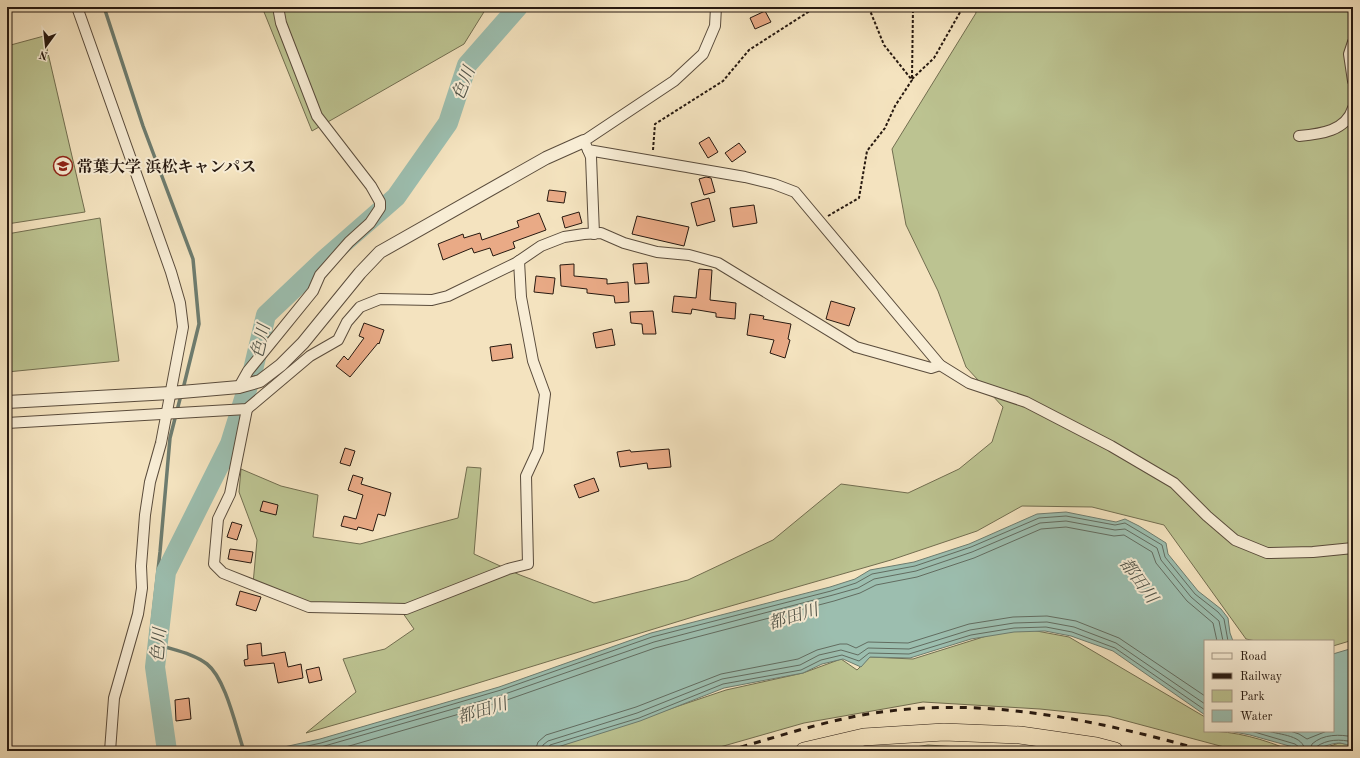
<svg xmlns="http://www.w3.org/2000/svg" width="1360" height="758" viewBox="0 0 1360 758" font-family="'Old Standard TT','Noto Serif JP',serif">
	<rect width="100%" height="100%" fill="#f4e3bf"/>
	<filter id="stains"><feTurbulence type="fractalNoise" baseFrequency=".005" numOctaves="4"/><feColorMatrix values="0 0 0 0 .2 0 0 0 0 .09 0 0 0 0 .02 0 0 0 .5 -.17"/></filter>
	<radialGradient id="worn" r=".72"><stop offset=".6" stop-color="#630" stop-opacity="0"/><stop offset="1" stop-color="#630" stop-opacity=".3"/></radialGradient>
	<g fill="#bcc391" stroke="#726e50">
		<polygon points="262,7 487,7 464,44 312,131"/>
		<polygon points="975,7 1353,7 1353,640 1333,646 1333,641 1256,641 1246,639 1164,525 1092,507 1022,506 977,531 891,560 696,616 439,695 306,733 356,692 343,659 385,649 414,629 400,609 304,605 253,584 257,540 239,492 241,469 281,486 318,495 313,537 360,544 458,518 467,467 481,468 474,554 520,575 594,603 688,580 773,540 841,484 908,493 959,469 992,442 1003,407 966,367 938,291 906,225 892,149 976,13"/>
		<polygon points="44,36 85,212 7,224 7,46"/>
		<polygon points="100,218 119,361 7,372 7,234"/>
		<path d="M1015,627L1069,637L1205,717V731C1236,731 1263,739 1292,751H1239L1108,716L1040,709L923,702L804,723L706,751H545L726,690L803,673L841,659L857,670L870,657L913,659Z"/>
		<polygon points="1339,743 1353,745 1353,751 1316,751"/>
		<polygon points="928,745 1015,751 890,751"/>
	</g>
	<g fill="#9cbeaf" stroke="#6d7c6f">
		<polygon points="1066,512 1116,522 1125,519 1139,526 1166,543 1168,554 1198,591 1221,609 1228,618 1230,633 1233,641 1205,641 1205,715 1113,651 1071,636 1045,631 1014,632 971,639 910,658 870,657 861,667 843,659 822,664 803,673 724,688 640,721 545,751 266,751 320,739 499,687 651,633 830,587 855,579 870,570 914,562 969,544 1037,514"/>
		<path d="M1353,648V746C1349,745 1344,744 1340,743C1324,743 1308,758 1293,747L1250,735L1229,731H1333V654Z"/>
	</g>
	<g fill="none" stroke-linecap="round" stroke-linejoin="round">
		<g stroke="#626c60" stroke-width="1">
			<polyline points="1251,731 1295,744 1299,747 1300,751"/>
			<path d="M1268,731C1280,735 1304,735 1305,751"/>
			<polyline points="1290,731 1299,734 1307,739 1327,731"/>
			<polyline points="285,751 321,743 501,690 652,637 831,591 856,583 872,574 915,566 971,547 1039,518 1066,516 1115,525 1125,523 1162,545 1165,557 1195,594 1218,612 1224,619 1228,641"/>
			<polyline points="307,751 502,695 654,642 833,595 858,588 874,579 916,571 972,552 1040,523 1066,521 1115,530 1125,529 1157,548 1161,560 1191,597 1219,621 1223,641"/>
			<polyline points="332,751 504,701 655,648 834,601 860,593 876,585 917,577 974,558 1041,529 1066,527 1114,536 1124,535 1152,552 1156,563 1187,601 1213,623 1217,641"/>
			<polyline points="535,751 538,742 546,735 636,707 721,674 798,659 817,650 840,644 847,644 856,648 868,642 908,643 969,624 1013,617 1047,616 1076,621 1119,638 1205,696"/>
			<polyline points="541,751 543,745 548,741 637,713 722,679 800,665 819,655 841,650 858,655 868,648 909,649 970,630 1014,623 1047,622 1074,627 1116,643 1205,704"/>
			<polyline points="547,751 550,745 639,718 723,684 801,670 821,660 842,655 859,661 869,653 909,654 971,635 1014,628 1046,627 1072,632 1115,648 1205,710"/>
			<path d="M1310,751L1312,744C1323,734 1340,734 1353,737"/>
			<path d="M1315,751L1316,747C1327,739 1340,739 1353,742"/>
		</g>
		<g stroke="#6d7c6f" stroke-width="3.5">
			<polyline points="104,7 143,126 193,259 199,324 183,389"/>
			<path d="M181,395L170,438L160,552L151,633L156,644C173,650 193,653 207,664C226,679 236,728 244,751"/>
		</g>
		<polyline stroke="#9cbeaf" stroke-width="20" points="167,751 155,667 166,572 230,444 253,370 266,315 324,260 396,197 448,123 467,65 518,7"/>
	</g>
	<g fill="#e9aa86" stroke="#271910">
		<polygon points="765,11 771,22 755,29 750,18"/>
		<polygon points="709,137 718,152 708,158 699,143"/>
		<polygon points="739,143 746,152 732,162 725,153"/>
		<polygon points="706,177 711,178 715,192 704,195 699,179"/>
		<polygon points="549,190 566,192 564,203 547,201"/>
		<polygon points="709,198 715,221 697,226 691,203"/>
		<polygon points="754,205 757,223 733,227 730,208"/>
		<polygon points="579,212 582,223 565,228 562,217"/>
		<polygon points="539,213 546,230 513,242 515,248 493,256 490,248 474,253 472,248 443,260 438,244 463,234 464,238 480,233 482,240 519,227 517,221"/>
		<polygon points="637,216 689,227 684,246 632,234"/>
		<polygon points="647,263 649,283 635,284 633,264"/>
		<polygon points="574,264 574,276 607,279 607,284 628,282 629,302 615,303 614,296 587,293 587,289 561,286 560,265"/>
		<polygon points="699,269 712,270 710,300 736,303 735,319 716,317 716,313 692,309 691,314 672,312 674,296 696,298"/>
		<polygon points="536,276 555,278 553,294 534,292"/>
		<polygon points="831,301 855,308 849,326 826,319"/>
		<polygon points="653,311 656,334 643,334 642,324 631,323 630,312"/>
		<polygon points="750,314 764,316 763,319 791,324 788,339 790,340 785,358 770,353 774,340 747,335"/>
		<polygon points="364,323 384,330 379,344 378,343 350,377 336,366 344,356 348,360 364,338 359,336"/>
		<polygon points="612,329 615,345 596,348 593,333"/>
		<polygon points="511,344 513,358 492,361 490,347"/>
		<polygon points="345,448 355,451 350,466 340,463"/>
		<polygon points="669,449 671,467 648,469 647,463 620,467 617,452 630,450 631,452"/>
		<polygon points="353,475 363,478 361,484 391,493 385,516 378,514 373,531 358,527 357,530 341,526 344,516 356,519 363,495 348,490"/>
		<polygon points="594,478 599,491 579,498 574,485"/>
		<polygon points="263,501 278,505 276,515 260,511"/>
		<polygon points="232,522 242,525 237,540 227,537"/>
		<polygon points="230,549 253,552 251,563 228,559"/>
		<polygon points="240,591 261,597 256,611 236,605"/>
		<polygon points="261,643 262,656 285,652 288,667 301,664 303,678 278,683 274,663 245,666 244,660 248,659 247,645"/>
		<polygon points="319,667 322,680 309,683 306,670"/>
		<polygon points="189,698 191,719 176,721 175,700"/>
	</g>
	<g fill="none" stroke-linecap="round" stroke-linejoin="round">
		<defs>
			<g id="minor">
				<polyline points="77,7 171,272 180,303 183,327 161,443 150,482 145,515 141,566 142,588 138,614 114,698 110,751"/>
				<polyline points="716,7 715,26 703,54 674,81 584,141 588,150 745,177 774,184 795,192 940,365 969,383 1026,402 1111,446 1174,483 1207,516 1235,540 1267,553 1313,552 1353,548"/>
				<polyline points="1353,42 1349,54 1353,81"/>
				<path d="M1299,136C1321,134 1346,131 1353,108"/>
				<polyline points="588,150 591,157 594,234"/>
				<polyline points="239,387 248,371 313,291 320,275 349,242 370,223 380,208 380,202 371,186 317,116 281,23 278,7"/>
				<polyline points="247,409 230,494 218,519 214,564 223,573 309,607 406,609 508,569 528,564 526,476 538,450 545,394 533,361 521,297 519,261"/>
				<polyline points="7,423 247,409 310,356 338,340 347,322 360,307 380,299 432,300 448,296 516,263 541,246 564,237 584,234 601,233 624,243 657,252 689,255 718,263 856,347 931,368 940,365"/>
			</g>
			<polyline id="tertiary" points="7,402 170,393 239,387 260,381 281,365 303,343 360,273 380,252 546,158 584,141"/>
			<polyline id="trunk" points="804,751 864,737 944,732 1020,735 1096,746 1115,751"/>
		</defs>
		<use href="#minor" stroke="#5a4c3c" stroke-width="12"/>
		<use href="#tertiary" stroke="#5a4c3c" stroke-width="14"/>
		<use href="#trunk" stroke="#271910" stroke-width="18"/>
		<g stroke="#271910" stroke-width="2" stroke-dasharray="3 2" stroke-linecap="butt">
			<polyline points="912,78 913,7"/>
			<polyline points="912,79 934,58 963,7"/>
			<polyline points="653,150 655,124 723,81 749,50 816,7"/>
			<polyline points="828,216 859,198 867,151 885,128 895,106 912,80 884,45 871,13 865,7"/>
		</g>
		<use href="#minor" stroke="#f8edd5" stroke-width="10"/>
		<use href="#tertiary" stroke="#f8edd5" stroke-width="12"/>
		<use href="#trunk" stroke="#f4e3bf" stroke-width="17"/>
		<path stroke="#271910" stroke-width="3" stroke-dasharray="7 7" stroke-linecap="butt" d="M727,751C774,738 820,722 868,714C983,695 1096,720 1206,751"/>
	</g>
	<defs>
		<symbol id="university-ring" viewBox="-11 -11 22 22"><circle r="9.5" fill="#f8edd5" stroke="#8f2418" stroke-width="1.5"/><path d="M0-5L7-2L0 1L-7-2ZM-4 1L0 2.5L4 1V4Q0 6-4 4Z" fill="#8f2418"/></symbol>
	</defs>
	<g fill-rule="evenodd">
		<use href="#university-ring" x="52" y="155" width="22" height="22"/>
	</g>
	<g text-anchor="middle" stroke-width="4" stroke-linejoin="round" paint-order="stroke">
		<g font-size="16" font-weight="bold" fill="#271910" stroke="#f8edd5" text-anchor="start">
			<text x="77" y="172">常葉大学 浜松キャンパス</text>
		</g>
		<g font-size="17" font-style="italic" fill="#505348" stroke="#f8edd5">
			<text transform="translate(463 83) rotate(-68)" y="6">色川</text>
			<text transform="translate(260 341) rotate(-77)" y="6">色川</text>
			<text transform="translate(1139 580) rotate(54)" y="6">都田川</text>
			<text transform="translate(793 616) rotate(-17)" y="6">都田川</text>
			<text transform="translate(158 645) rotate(-85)" y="6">色川</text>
			<text transform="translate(482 710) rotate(-17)" y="6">都田川</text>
		</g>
	</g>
	<rect width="1360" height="758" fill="none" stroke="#f4e3bf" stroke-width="24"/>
	<rect x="8" y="8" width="1344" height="742" fill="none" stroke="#271910" stroke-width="2"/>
	<rect x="12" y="12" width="1336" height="734" fill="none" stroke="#271910"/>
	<rect x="1204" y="640" width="130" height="92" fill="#f8edd5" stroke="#a49886"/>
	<rect x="1212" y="653" width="20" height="6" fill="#f8edd5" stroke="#a49886"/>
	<text x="1240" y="660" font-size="12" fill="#271910">Road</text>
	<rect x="1212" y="673" width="20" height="6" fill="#271910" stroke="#a49886"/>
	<text x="1240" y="680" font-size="12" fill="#271910">Railway</text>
	<rect x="1212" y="690" width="20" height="12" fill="#bcc391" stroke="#a49886"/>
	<text x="1240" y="700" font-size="12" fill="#271910">Park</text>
	<rect x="1212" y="710" width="20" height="12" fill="#9cbeaf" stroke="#a49886"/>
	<text x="1240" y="720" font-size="12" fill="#271910">Water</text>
	<g transform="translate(46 46) rotate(195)" stroke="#f8edd5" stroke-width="3" paint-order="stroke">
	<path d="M0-3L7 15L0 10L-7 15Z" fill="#271910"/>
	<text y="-6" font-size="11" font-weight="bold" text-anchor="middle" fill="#271910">N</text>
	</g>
	<rect width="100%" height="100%" filter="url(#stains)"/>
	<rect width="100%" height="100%" fill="url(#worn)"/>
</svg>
